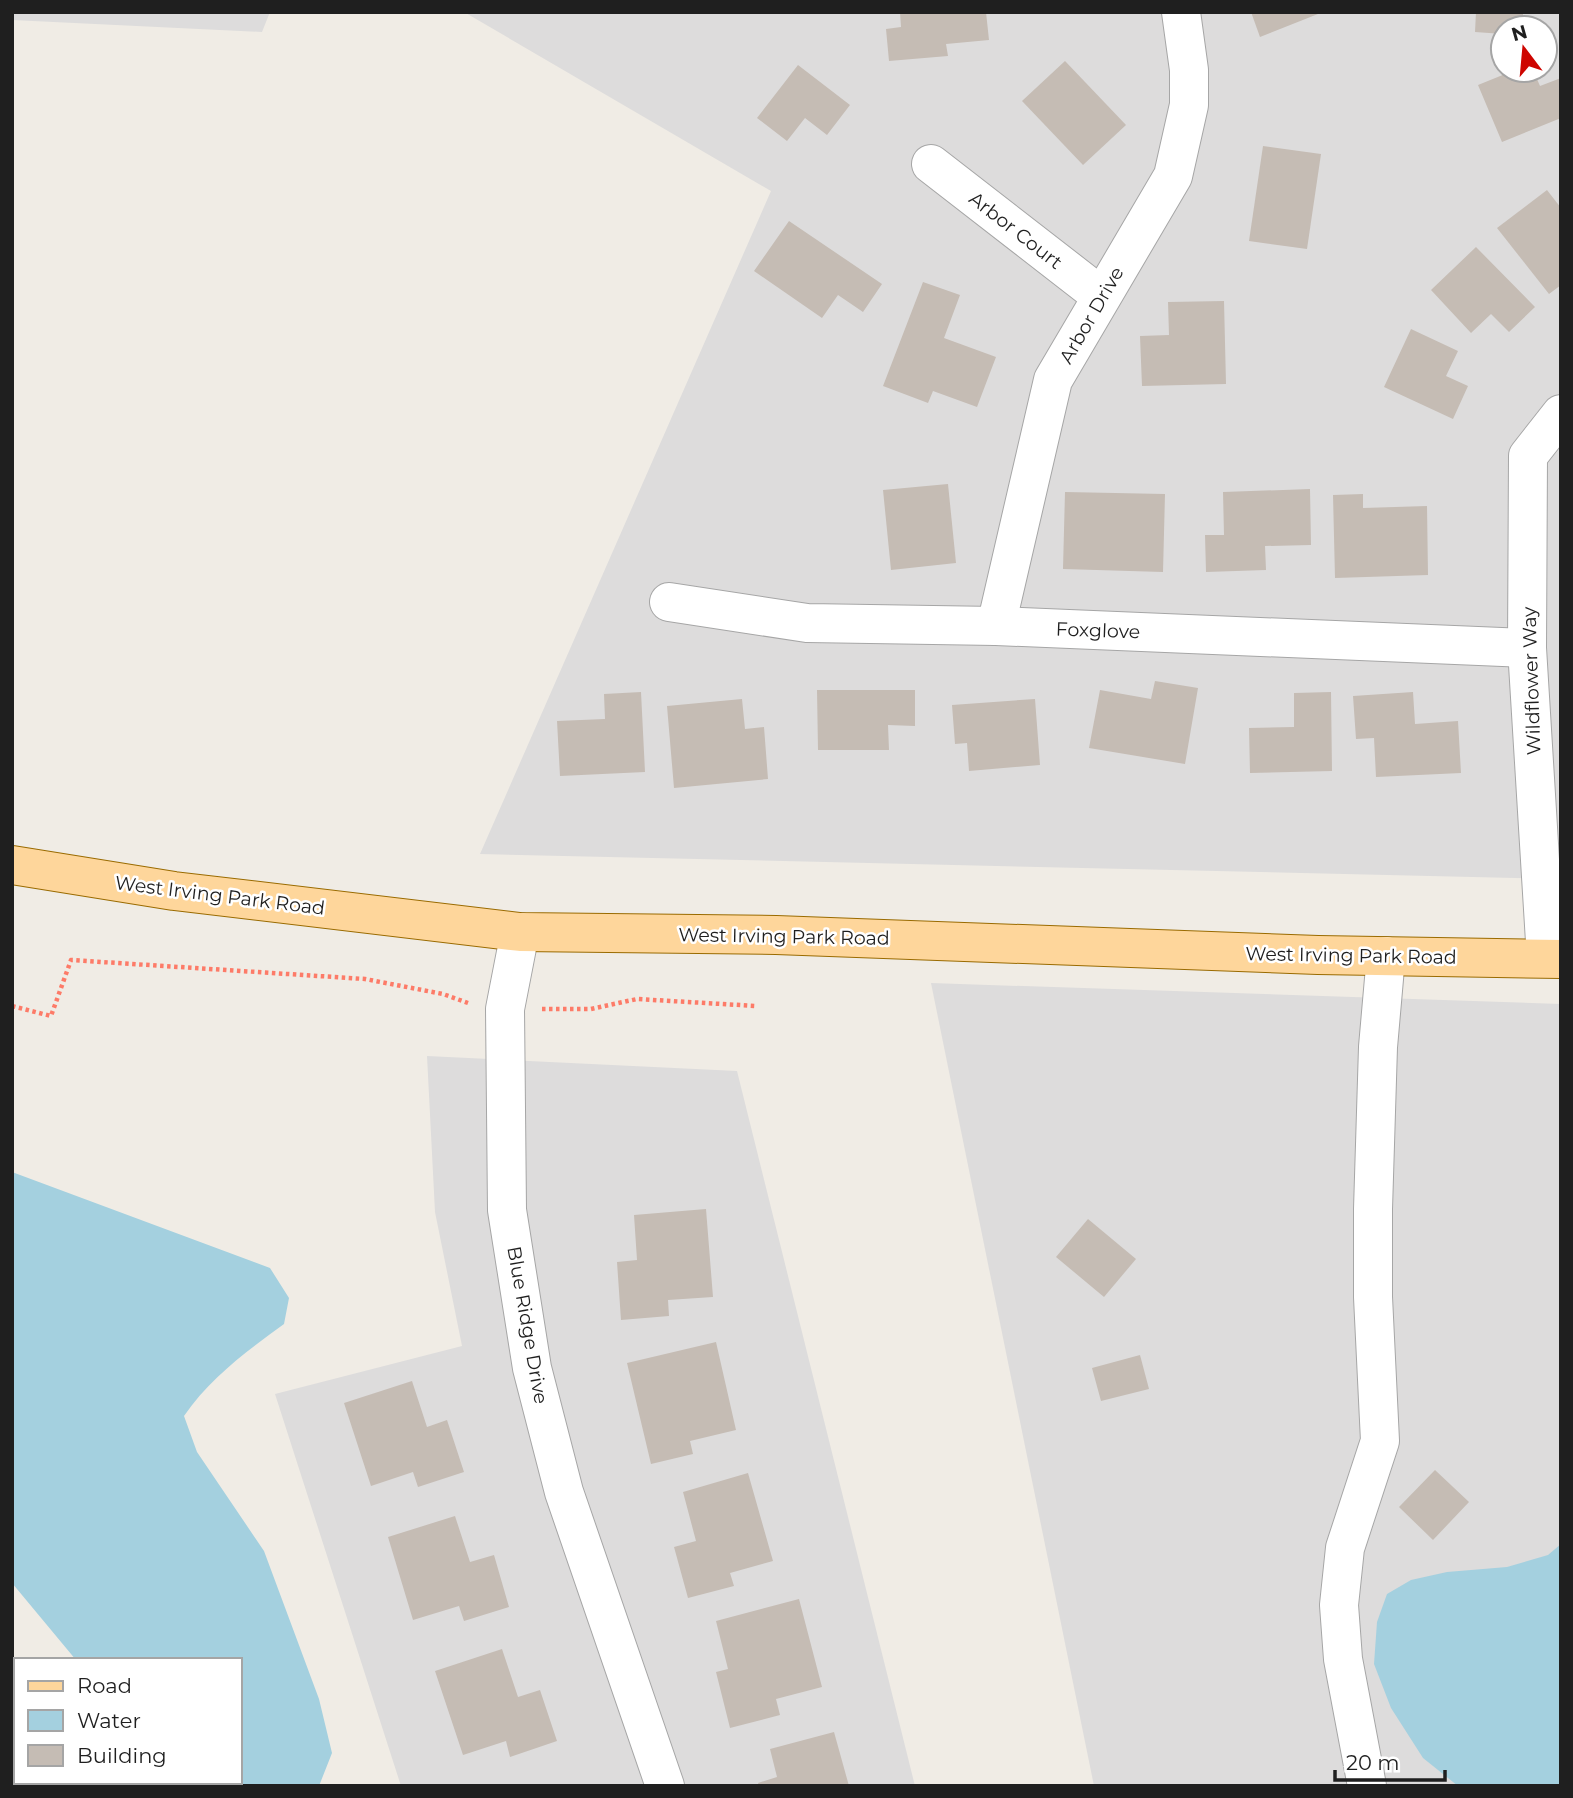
<svg xmlns="http://www.w3.org/2000/svg" width="1573" height="1798" viewBox="0 0 1573 1798" font-family="Montserrat,sans-serif">
	<rect width="100%" height="100%" fill="#f0ece5"/>
	<g fill="#dddcdc" fill-rule="evenodd">
		<polygon points="12,12 270,12 262,32 12,20"/>
		<path d="M464,12H1561V879L480,854L771,191ZM1503,28H1545V70H1503Z"/>
		<polygon points="931,983 1561,1004 1561,1786 1094,1786"/>
		<polygon points="427,1056 737,1071 915,1786 401,1786 275,1394 462,1346 435,1212"/>
		<polygon points="12,1662 16,1666 16,1782 120,1782 123,1786 12,1786"/>
	</g>
	<g fill="#a4d0df">
		<path d="M12,1172L270,1268L289,1298L284,1324C247,1351 210,1378 184,1416L197,1452L264,1551L319,1699L332,1753L319,1786H182L179,1782H240V1660H76L12,1583Z"/>
		<polygon points="1561,1544 1561,1786 1458,1786 1423,1758 1391,1708 1374,1664 1377,1622 1387,1594 1411,1580 1447,1572 1507,1567 1548,1555"/>
	</g>
	<g fill="#c5bcb4">
		<polygon points="900,12 986,12 989,40 946,44 948,56 889,61 886,29 901,27"/>
		<polygon points="1251,12 1323,12 1260,37"/>
		<polygon points="1476,12 1523,12 1523,28 1503,28 1503,34 1475,32"/>
		<polygon points="1065,61 1126,125 1083,165 1022,101"/>
		<polygon points="798,65 850,105 827,135 805,118 787,141 757,118"/>
		<polygon points="1515,70 1533,70 1540,86 1561,78 1561,118 1502,142 1478,85"/>
		<polygon points="1263,146 1321,154 1307,249 1249,241"/>
		<polygon points="1547,190 1561,208 1561,285 1549,294 1497,228"/>
		<polygon points="789,221 882,284 863,312 838,295 822,318 754,271"/>
		<polygon points="1476,247 1535,307 1509,332 1491,314 1471,333 1431,290"/>
		<polygon points="923,282 960,295 944,338 996,357 977,407 933,391 928,403 883,386"/>
		<polygon points="1224,301 1226,384 1142,386 1140,336 1169,335 1168,302"/>
		<polygon points="1411,329 1458,351 1446,376 1468,386 1453,419 1384,387"/>
		<polygon points="948,484 956,563 891,570 883,490"/>
		<polygon points="1310,489 1311,545 1265,546 1266,570 1206,572 1205,535 1224,535 1223,492"/>
		<polygon points="1065,492 1165,494 1163,572 1063,569"/>
		<polygon points="1363,494 1363,508 1427,506 1428,575 1335,578 1333,495"/>
		<polygon points="1155,681 1198,688 1185,764 1089,748 1100,690 1151,699"/>
		<polygon points="817,690 915,690 915,726 888,725 889,750 818,750"/>
		<polygon points="641,692 645,772 560,776 557,721 605,719 604,694"/>
		<polygon points="1331,692 1332,771 1250,773 1249,728 1294,727 1294,693"/>
		<polygon points="1413,692 1415,724 1458,721 1461,773 1376,777 1374,738 1356,739 1353,696"/>
		<polygon points="742,699 745,729 764,727 768,779 674,788 667,706"/>
		<polygon points="1035,699 1040,765 969,771 967,743 955,744 952,705"/>
		<polygon points="706,1209 713,1297 668,1300 669,1316 621,1320 617,1262 637,1260 634,1215"/>
		<polygon points="1088,1219 1136,1259 1104,1297 1056,1257"/>
		<polygon points="716,1342 736,1430 690,1441 693,1454 651,1464 627,1363"/>
		<polygon points="1140,1355 1149,1389 1101,1401 1092,1368"/>
		<polygon points="412,1381 427,1427 447,1420 464,1472 418,1487 413,1472 371,1486 344,1403"/>
		<polygon points="1435,1470 1469,1502 1433,1540 1399,1507"/>
		<polygon points="748,1473 773,1561 730,1573 734,1586 688,1598 674,1547 696,1541 683,1492"/>
		<polygon points="455,1516 470,1562 494,1555 509,1607 464,1621 459,1606 413,1620 388,1537"/>
		<polygon points="799,1599 822,1687 776,1699 780,1715 730,1728 716,1672 728,1669 716,1621"/>
		<polygon points="502,1649 518,1697 540,1690 557,1741 510,1757 506,1741 463,1755 435,1671"/>
		<polygon points="834,1732 849,1786 759,1786 758,1783 777,1777 770,1749"/>
	</g>
	<g fill="none" stroke-linecap="round" stroke-linejoin="round">
		<defs>
			<g id="minor">
				<polyline points="931,164 1101,296"/>
				<polyline points="669,602 807,623 996,626 1527,648"/>
				<polyline points="996,626 1053,380 1173,176 1189,105 1189,70 1181,12"/>
				<polyline points="520,932 505,1009 507,1210 532,1368 564,1492 665,1786"/>
				<polyline points="1546,958 1527,648 1528,456 1561,414"/>
				<polyline points="1367,1786 1343,1659 1339,1605 1345,1548 1380,1441 1373,1297 1373,1209 1378,1047 1386,956"/>
			</g>
			<polyline id="major" points="12,865 174,891 520,932 776,935 1318,955 1561,959"/>
		</defs>
		<use href="#minor" stroke="#a6a6a6" stroke-width="40"/>
		<use href="#major" stroke="#9a6b00" stroke-width="40"/>
		<g stroke="#fd7b68" stroke-width="4.5" stroke-dasharray="3.5 3.5" stroke-linecap="butt">
			<polyline points="12,1006 51,1016 71,960 365,979 443,994 468,1003"/>
			<polyline points="542,1009 591,1009 637,999 756,1006"/>
		</g>
		<use href="#minor" stroke="#fff" stroke-width="38"/>
		<use href="#major" stroke="#fed69b" stroke-width="38"/>
	</g>
	<g text-anchor="middle" stroke-width="5" stroke-linejoin="round" paint-order="stroke">
		<g font-size="19" fill="#1f1f1f" stroke="#fff">
			<text transform="translate(1016 230) rotate(38)" y="7">Arbor Court</text>
			<text transform="translate(1091 315) rotate(-60)" y="7">Arbor Drive</text>
			<text transform="translate(1098 630) rotate(2)" y="7">Foxglove</text>
			<text transform="translate(1531 681) rotate(-92)" y="7">Wildflower Way</text>
			<text transform="translate(220 895) rotate(7)" y="7">West Irving Park Road</text>
			<text transform="translate(784 936) rotate(1)" y="7">West Irving Park Road</text>
			<text transform="translate(1351 955) rotate(1)" y="7">West Irving Park Road</text>
			<text transform="translate(528 1325) rotate(80)" y="7">Blue Ridge Drive</text>
		</g>
	</g>
	<rect width="1573" height="1798" fill="none" stroke="#1f1f1f" stroke-width="28"/>
	<rect x="14" y="1658" width="228" height="126" fill="#ffffff" stroke="#a5a5a5" stroke-width="2"/>
	<rect x="28" y="1681" width="35" height="10" fill="#fed69b" stroke="#a5a5a5" stroke-width="2"/>
	<text x="77" y="1693" font-size="21" fill="#1f1f1f">Road</text>
	<rect x="28" y="1710" width="35" height="21" fill="#a4d0df" stroke="#a5a5a5" stroke-width="2"/>
	<text x="77" y="1728" font-size="21" fill="#1f1f1f">Water</text>
	<rect x="28" y="1745" width="35" height="21" fill="#c5bcb4" stroke="#a5a5a5" stroke-width="2"/>
	<text x="77" y="1763" font-size="21" fill="#1f1f1f">Building</text>
	<g transform="translate(1524 49) rotate(344)"><circle r="33" fill="#ffffff" stroke="#a5a5a5" stroke-width="2"/>
	<path d="M0-5L12 26L0 18L-12 26Z" fill="#ce0500"/>
	<text y="-10" font-size="19" font-weight="bold" text-anchor="middle" fill="#1f1f1f">N</text>
	</g>
	<path d="M1335 1770v10h110v-10" fill="none" stroke="#1f1f1f" stroke-width="3.5"/>
	<text x="1346" y="1770" font-size="21" fill="#1f1f1f" stroke="#ffffff" stroke-width="5" paint-order="stroke">20 m</text>
</svg>
